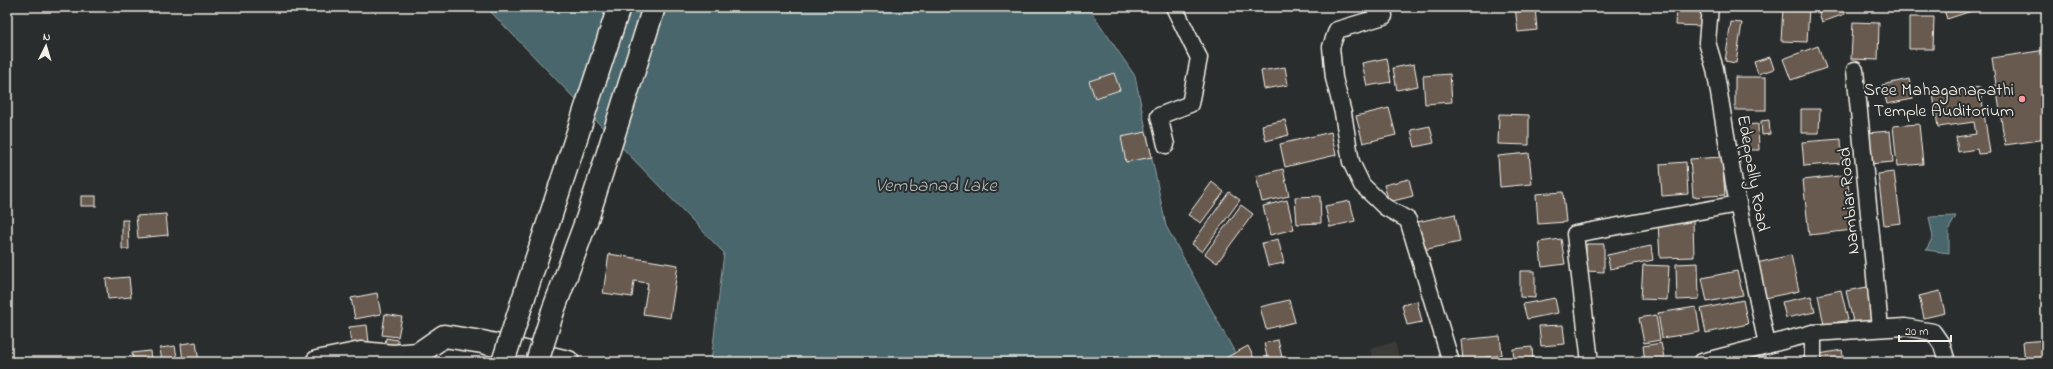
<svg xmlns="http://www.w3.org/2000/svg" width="2053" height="369" viewBox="0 0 2053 369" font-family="'Indie Flower',sans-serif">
	<rect width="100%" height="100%" fill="#2a2d2e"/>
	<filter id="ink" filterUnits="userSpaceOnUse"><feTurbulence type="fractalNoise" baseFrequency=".025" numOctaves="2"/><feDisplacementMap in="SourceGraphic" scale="8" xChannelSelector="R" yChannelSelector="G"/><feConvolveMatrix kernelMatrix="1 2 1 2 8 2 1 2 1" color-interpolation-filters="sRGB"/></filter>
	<g filter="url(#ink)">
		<polygon fill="#3d3a38" points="1395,342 1400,362 1373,362 1370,348"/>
		<g fill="#49666d" stroke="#8d9e9e">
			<polygon points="486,7 1088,7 1135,76 1166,226 1240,362 711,362 724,253"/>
			<polygon points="1956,216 1949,229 1949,253 1926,250 1933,237 1929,217"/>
		</g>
		<g fill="#695a50" stroke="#f4f1e8">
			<polygon points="1515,7 1535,7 1537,30 1518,32"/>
			<polygon points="1676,7 1703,7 1702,26 1675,25"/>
			<polygon points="1783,7 1809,7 1807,42 1781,41"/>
			<polygon points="1817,7 1843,7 1845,14 1822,22"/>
			<polygon points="1943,7 1984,7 1947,19"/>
			<polygon points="1909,17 1934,17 1933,49 1909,49"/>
			<polygon points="1731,22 1742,23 1736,63 1725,61"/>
			<polygon points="1853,22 1879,23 1878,60 1851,59"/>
			<polygon points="1818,46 1826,68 1791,80 1783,59"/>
			<polygon points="2046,50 2046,139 2005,145 1992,58"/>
			<polygon points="1770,57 1774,69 1758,74 1754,62"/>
			<polygon points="1387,58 1391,82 1367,86 1362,63"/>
			<polygon points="1414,64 1418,86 1397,90 1393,68"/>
			<polygon points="1285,67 1288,85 1264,89 1261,71"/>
			<polygon points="1114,73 1120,90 1095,98 1089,81"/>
			<polygon points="1450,74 1452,102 1425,104 1423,76"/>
			<rect x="1735" y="77" width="31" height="33"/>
			<polygon points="1909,79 1913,99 1887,104 1882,85"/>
			<polygon points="1980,87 1990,153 1978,154 1977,149 1958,152 1956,137 1976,134 1974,122 1938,127 1933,94"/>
			<polygon points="1389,108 1396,135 1363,143 1356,116"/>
			<polygon points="1801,109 1820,109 1819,133 1801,133"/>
			<polygon points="1499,114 1529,115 1529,145 1498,144"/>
			<polygon points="1285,120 1289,135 1266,141 1262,125"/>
			<polygon points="1769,120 1770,134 1762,135 1761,121"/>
			<polygon points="1758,124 1759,150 1744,150 1743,125"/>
			<polygon points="1919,124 1923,164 1897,166 1893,126"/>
			<polygon points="1430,126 1434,143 1415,147 1411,130"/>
			<polygon points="1890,131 1893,162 1869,164 1866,133"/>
			<polygon points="1146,132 1152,157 1126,162 1121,137"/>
			<polygon points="1331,132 1336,155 1285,167 1280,144"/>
			<polygon points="1841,139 1842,163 1804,166 1802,142"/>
			<polygon points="1529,153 1532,184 1500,187 1498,156"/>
			<polygon points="1722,157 1725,195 1693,197 1690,159"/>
			<polygon points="1686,162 1688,194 1662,196 1660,164"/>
			<polygon points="1283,169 1289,196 1262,202 1256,176"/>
			<polygon points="1894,172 1901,223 1884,225 1878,174"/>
			<polygon points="1847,175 1853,230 1809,235 1803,180"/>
			<polygon points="1409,179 1413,196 1389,202 1384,185"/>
			<polygon points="1212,182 1224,192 1201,223 1188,215"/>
			<polygon points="1229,192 1240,200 1202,252 1192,244"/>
			<polygon points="1563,192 1566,222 1538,224 1536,194"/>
			<rect x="81" y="196" width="15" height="10"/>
			<polygon points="1320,196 1321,223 1297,224 1295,197"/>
			<polygon points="1287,200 1294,229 1270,235 1263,206"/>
			<polygon points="1350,201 1355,221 1330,227 1325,206"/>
			<polygon points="1241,205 1253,214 1217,263 1205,254"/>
			<polygon points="166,214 168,235 138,238 136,216"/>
			<polygon points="1455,214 1460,242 1423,250 1417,222"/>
			<polygon points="122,220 128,220 129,249 122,249"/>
			<polygon points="1693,221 1694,257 1660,258 1658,223"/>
			<polygon points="1278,239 1284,263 1268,266 1262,243"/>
			<polygon points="1561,239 1565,264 1542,267 1539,242"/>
			<polygon points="1586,244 1604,244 1604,272 1586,271"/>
			<polygon points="1651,246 1653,260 1610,269 1607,255"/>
			<polygon points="609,254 678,265 670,318 643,314 648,283 634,281 632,297 603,293"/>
			<polygon points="1791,255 1799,291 1765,298 1757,263"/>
			<polygon points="1698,263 1699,299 1677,300 1676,264"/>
			<polygon points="1643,265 1669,266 1667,300 1641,299"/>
			<polygon points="1520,271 1535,271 1535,298 1520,297"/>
			<polygon points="1737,271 1743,295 1707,302 1702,278"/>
			<polygon points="129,277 131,297 108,299 106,279"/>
			<polygon points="1867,287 1875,321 1854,326 1846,291"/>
			<polygon points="1841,290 1848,320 1824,325 1818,295"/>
			<polygon points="1940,291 1945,313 1924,318 1919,296"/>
			<polygon points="377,293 381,314 355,319 351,298"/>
			<polygon points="1811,296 1815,312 1786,318 1782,302"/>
			<polygon points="1555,298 1558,313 1527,319 1523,304"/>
			<polygon points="1289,300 1295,322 1266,329 1260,307"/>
			<polygon points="1743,300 1748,324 1706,333 1701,309"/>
			<polygon points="1417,301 1422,322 1407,325 1402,305"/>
			<polygon points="1696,307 1700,332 1662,338 1658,313"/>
			<polygon points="385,314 402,317 398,337 382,335"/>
			<polygon points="1656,315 1660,340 1644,343 1639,318"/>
			<polygon points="367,325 369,343 351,345 349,327"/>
			<polygon points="1563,325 1565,344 1541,346 1539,326"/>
			<polygon points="1500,336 1502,355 1463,360 1461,340"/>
			<polygon points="386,338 398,340 397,349 384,347"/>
			<polygon points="1278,340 1283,362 1268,362 1264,343"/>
			<polygon points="2046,340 2046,362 2025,362 2023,342"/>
			<polygon points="196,342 199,362 183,362 181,344"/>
			<polygon points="1661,343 1665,362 1645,362 1643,346"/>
			<polygon points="175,346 178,362 162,362 160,348"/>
			<polygon points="1248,346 1256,362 1221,362 1220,361"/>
			<polygon points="1532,347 1533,362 1514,362 1513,349"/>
			<polygon points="1842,350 1844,362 1820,362 1819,354"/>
			<polygon points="150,351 151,362 134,362 132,353"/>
		</g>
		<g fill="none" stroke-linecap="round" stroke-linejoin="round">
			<defs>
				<g id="street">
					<polyline points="1383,7 1384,16 1337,30 1331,47 1334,78 1343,113 1351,162 1362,185 1385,207 1408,220 1451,362"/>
					<polyline points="1710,7 1707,42 1715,69 1735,189 1767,345"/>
					<polyline points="1855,70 1880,328"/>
					<polyline points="1166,145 1159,116 1190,104 1199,58 1174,7"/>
					<polyline points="1813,333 1813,362"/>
					<polyline points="1590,362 1575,234 1738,204"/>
					<polyline points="1702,362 1813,333 1905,327 1933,332 1942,345 1947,362"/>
				</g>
				<g id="secondary">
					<polyline points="317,362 361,353 393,356 418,354"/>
					<polyline points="417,362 418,354 444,336 482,342 568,362"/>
				</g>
				<g id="highway">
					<polyline points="522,303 619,7"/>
					<polyline points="553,311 587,219 654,7"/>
				</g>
			</defs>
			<use href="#street" stroke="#f4f1e8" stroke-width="19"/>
			<use href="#secondary" stroke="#f4f1e8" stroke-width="25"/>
			<use href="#highway" stroke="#f4f1e8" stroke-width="25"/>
			<use href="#street" stroke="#2a2d2e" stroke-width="16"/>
			<use href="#secondary" stroke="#2a2d2e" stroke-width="22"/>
			<use href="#highway" stroke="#2a2d2e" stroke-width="22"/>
			<defs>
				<g id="highway-bridge">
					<polyline points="503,362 522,303"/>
					<polyline points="537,362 553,311"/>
				</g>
			</defs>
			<use href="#highway-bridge" stroke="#f4f1e8" stroke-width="25" stroke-linecap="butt"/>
			<use href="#highway-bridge" stroke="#2a2d2e" stroke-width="22"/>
		</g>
	</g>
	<circle fill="#ff9aa2" stroke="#2a2d2e" stroke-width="1.5" cx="2022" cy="99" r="4"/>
	<g text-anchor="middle" stroke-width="4" stroke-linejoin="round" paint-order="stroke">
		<g font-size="18" fill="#f4f1e8" stroke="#2a2d2e" text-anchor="end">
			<text x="2014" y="95">Sree Mahaganapathi<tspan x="2014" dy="21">Temple Auditorium</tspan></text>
		</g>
		<g font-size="18" fill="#f4f1e8" stroke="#2a2d2e">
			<text transform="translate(1754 173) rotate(80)" y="6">Edeppally Road</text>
			<text transform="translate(1848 201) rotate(-95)" y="6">Nambiar Road</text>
		</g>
		<g font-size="19" font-style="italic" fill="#b0b9b7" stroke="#2a2d2e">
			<text x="936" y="191">Vembanad Lake</text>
		</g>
	</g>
	<rect width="2053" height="369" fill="none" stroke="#2a2d2e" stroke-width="24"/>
	<rect x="12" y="12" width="2029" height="345" fill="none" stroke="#f4f1e8" stroke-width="1.5" filter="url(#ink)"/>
	<g transform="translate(46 46) rotate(5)" stroke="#2a2d2e" stroke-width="3" paint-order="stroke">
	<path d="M0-3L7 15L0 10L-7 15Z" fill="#f4f1e8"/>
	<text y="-6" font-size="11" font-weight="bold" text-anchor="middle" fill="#f4f1e8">N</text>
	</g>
	<path d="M1899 335v6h52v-6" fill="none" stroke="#f4f1e8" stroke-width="2"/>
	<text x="1905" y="335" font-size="12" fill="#f4f1e8" stroke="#2a2d2e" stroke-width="3" paint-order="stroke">20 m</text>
</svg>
